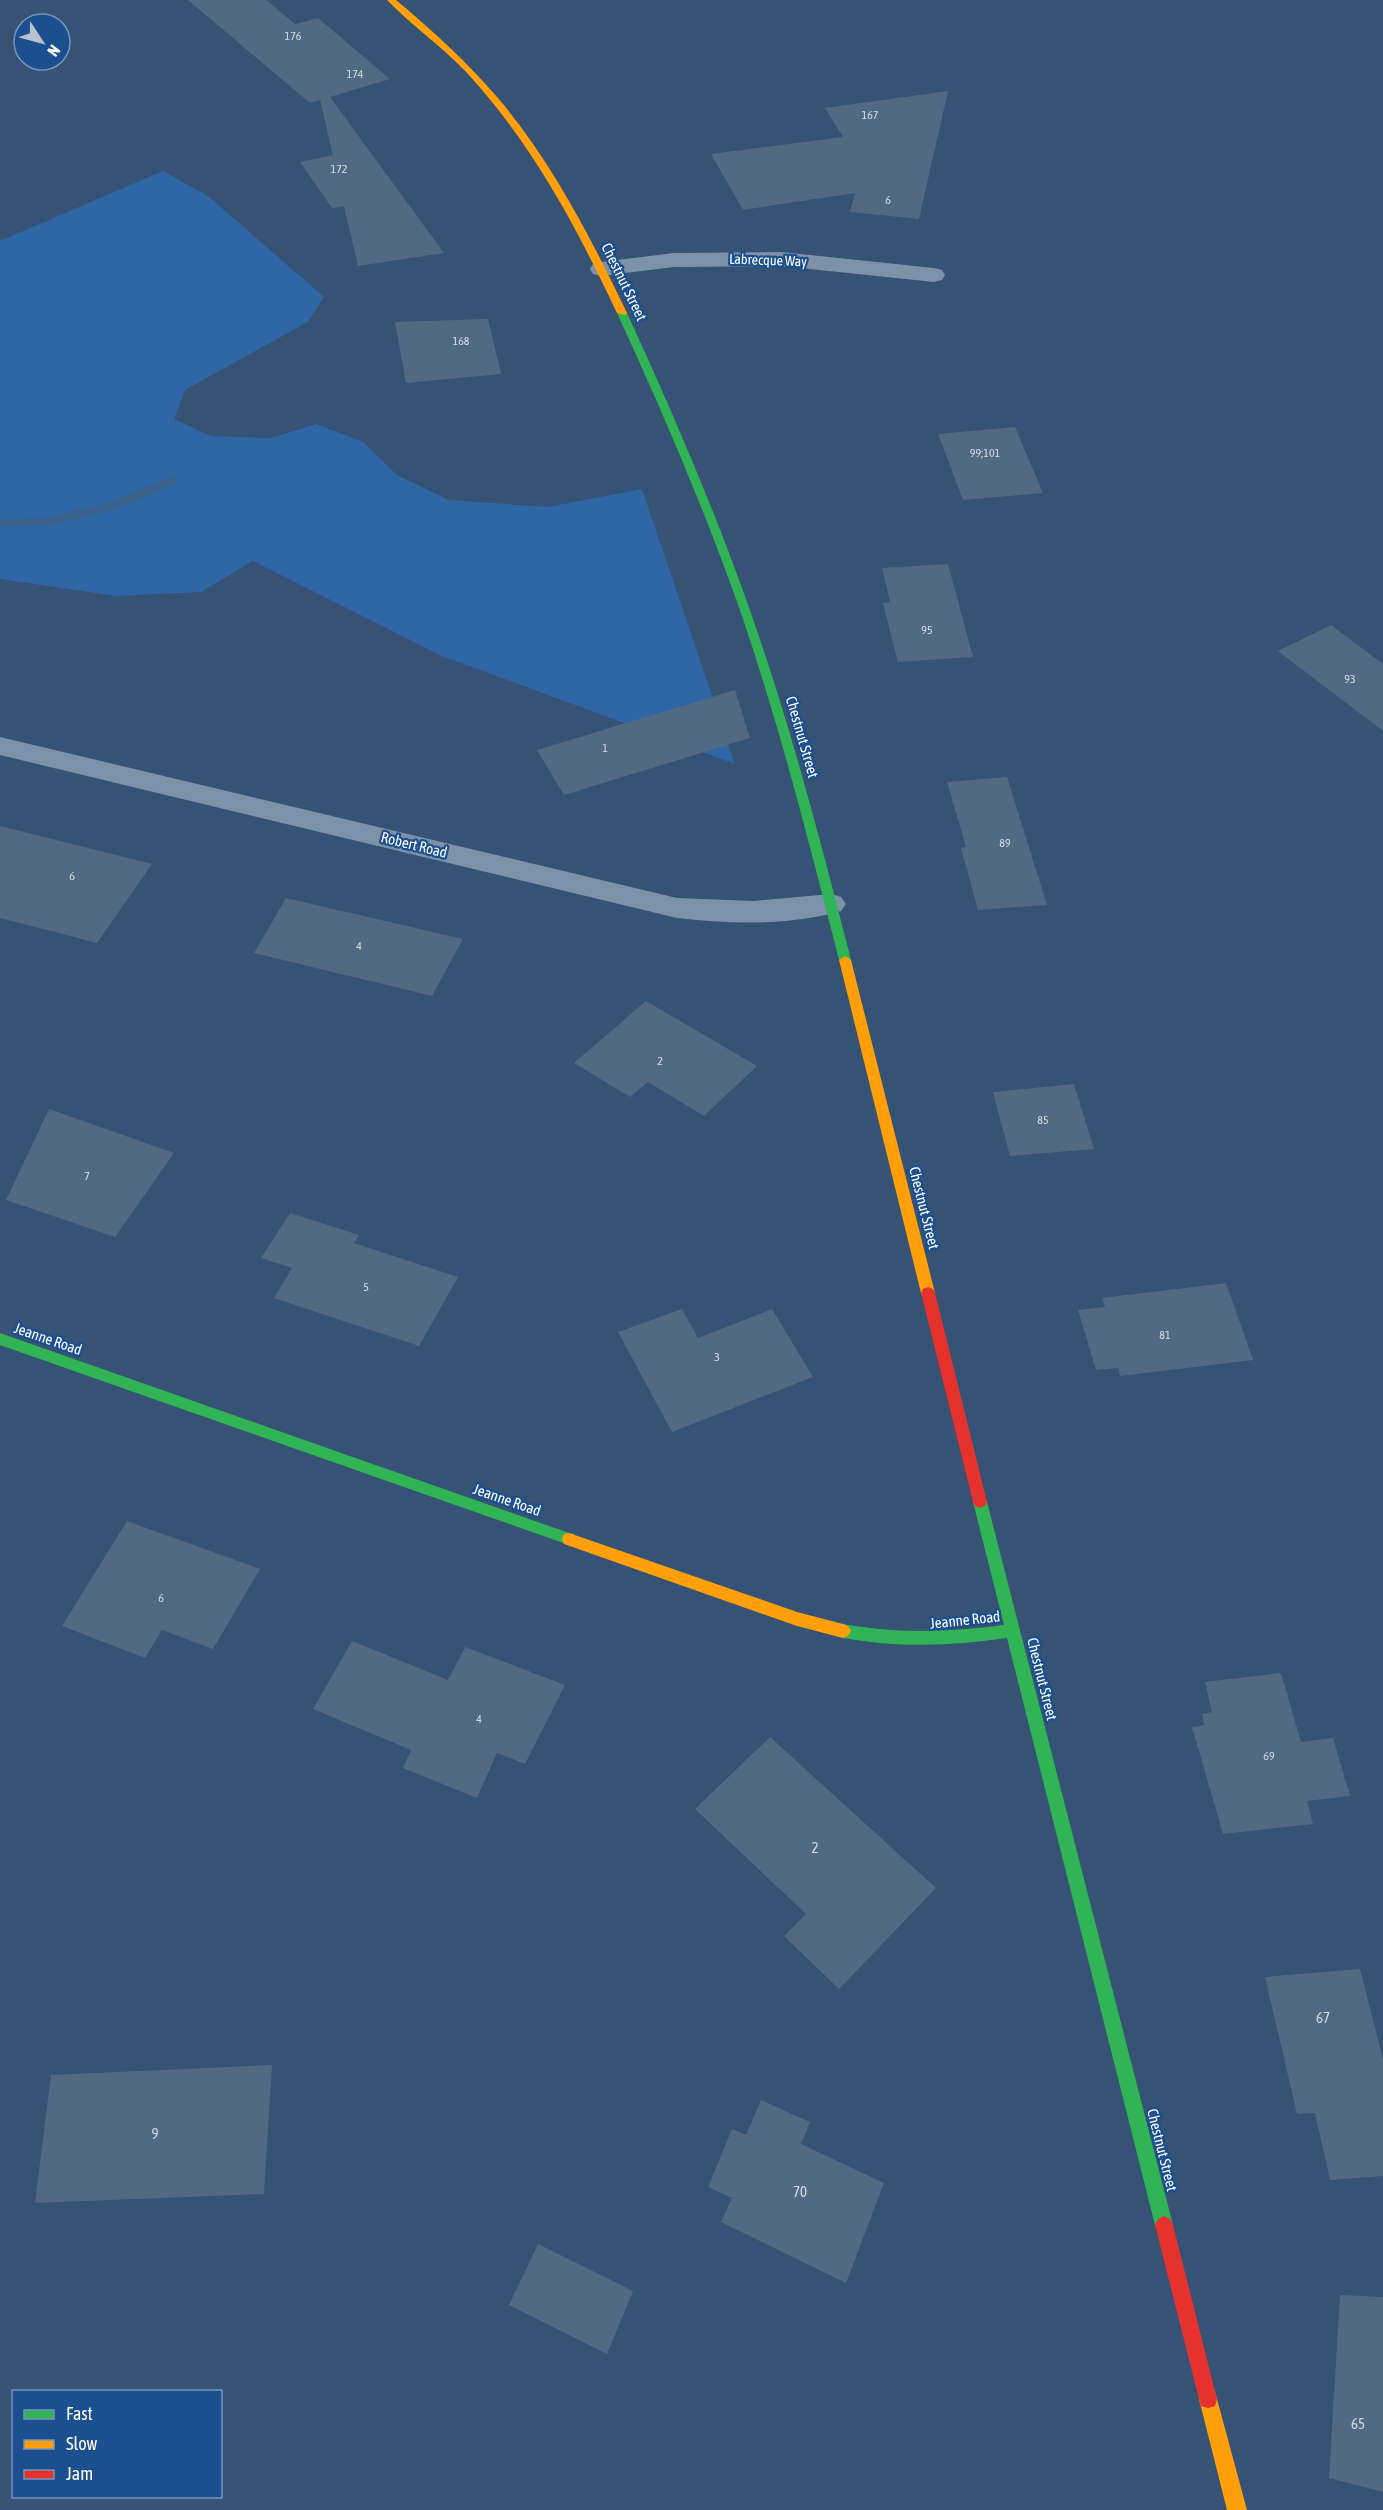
<svg xmlns="http://www.w3.org/2000/svg" width="1383" height="2510" viewBox="0 0 1383 2510" font-family="'Asap Condensed',sans-serif">
	<rect width="100%" height="100%" fill="#365274"/>
	<polygon fill="#2f66a5" points="163,171 208,196 324,297 308,322 185,390 174,419 211,436 271,438 316,424 363,442 397,475 449,500 548,507 642,489 735,764 442,656 253,561 201,592 116,596 0,579 0,241"/>
	<g fill="none" stroke-linecap="round" stroke-linejoin="round">
		<polygon fill="#3b618d" fill-rule="evenodd" points="171,477 178,481 176,484 113,510 45,526 0,527 0,519 45,518 108,503"/>
	</g>
	<g fill="#526984">
		<polygon points="188,0 266,0 295,24 318,18 390,79 330,97 444,253 358,266 344,206 332,208 300,162 333,155 320,100 310,103"/>
		<polygon points="948,91 919,219 850,212 855,193 743,210 711,154 843,137 825,108"/>
		<polygon points="488,319 501,374 406,383 395,322"/>
		<polygon points="1015,427 1043,493 963,500 938,434"/>
		<polygon points="948,564 973,657 898,662 883,603 890,602 882,568"/>
		<polygon points="1331,625 1383,664 1383,731 1278,651"/>
		<polygon points="735,690 750,738 564,795 537,750"/>
		<polygon points="1007,777 1047,905 978,910 961,848 966,847 947,782"/>
		<polygon points="0,826 152,864 97,943 0,918"/>
		<polygon points="286,898 463,939 432,996 254,953"/>
		<polygon points="646,1001 757,1066 704,1116 648,1082 630,1097 574,1063"/>
		<polygon points="1074,1084 1094,1149 1010,1156 993,1092"/>
		<polygon points="49,1109 174,1153 115,1237 6,1200"/>
		<polygon points="290,1213 359,1235 354,1243 458,1277 419,1346 274,1298 292,1268 261,1258"/>
		<polygon points="1226,1283 1253,1360 1120,1376 1118,1368 1096,1370 1078,1310 1105,1307 1102,1298"/>
		<polygon points="682,1309 698,1338 772,1309 813,1377 672,1432 618,1332"/>
		<polygon points="127,1521 260,1569 213,1649 162,1630 145,1658 62,1626"/>
		<polygon points="352,1641 448,1680 465,1647 565,1685 525,1764 497,1753 477,1798 403,1768 411,1750 313,1709"/>
		<polygon points="1281,1673 1301,1742 1333,1738 1350,1796 1307,1801 1313,1824 1223,1834 1192,1727 1204,1725 1202,1714 1212,1712 1205,1682"/>
		<polygon points="770,1737 936,1888 839,1989 784,1936 806,1914 695,1809"/>
		<polygon points="1360,1969 1383,2059 1383,2176 1330,2180 1315,2113 1297,2114 1265,1977"/>
		<polygon points="272,2065 264,2194 35,2203 51,2075"/>
		<polygon points="761,2100 810,2122 801,2144 884,2183 846,2283 721,2222 732,2198 708,2187 732,2129 746,2135"/>
		<polygon points="538,2244 633,2291 607,2354 509,2305"/>
		<polygon points="1340,2295 1383,2297 1383,2492 1329,2478"/>
	</g>
	<g fill="none" stroke-linecap="round" stroke-linejoin="round">
		<g fill="#7d92a8" fill-rule="evenodd">
			<polygon points="781,252 934,268 942,270 945,275 942,280 934,282 781,266 674,267 601,276 593,274 590,269 593,264 601,262 674,253"/>
			<path d="M0,737L677,898L754,901L831,894L841,897L846,904L841,911C790,926 730,924 677,918L0,755Z"/>
		</g>
		<g fill="#30b455" fill-rule="evenodd">
			<path d="M619,311L627,313C673,413 717,515 753,619C792,731 822,846 851,960L849,963H841L839,960C810,846 781,731 743,619C707,515 663,413 617,313Z"/>
			<polygon points="0,1333 569,1533 574,1534 576,1539 574,1544 569,1545 0,1345"/>
			<path d="M980,1496L985,1498L987,1502L1173,2225L1170,2231L1164,2234L1158,2231L1155,2225L1007,1638C952,1646 898,1648 843,1638L838,1636L835,1631L838,1626L843,1624C897,1634 950,1632 1004,1625L973,1502L975,1498Z"/>
		</g>
		<g fill="#ff9f0a" fill-rule="evenodd">
			<path d="M387,0H396C432,30 467,62 498,98C552,162 591,238 627,313L625,315L617,313C577,228 532,144 468,74C443,47 412,26 387,0Z"/>
			<polygon points="845,956 851,960 935,1293 933,1297 923,1297 921,1293 839,960"/>
			<polygon points="569,1533 797,1612 843,1624 848,1626 851,1631 848,1636 843,1638 797,1626 564,1544 562,1539 564,1534"/>
			<polygon points="1208,2390 1215,2392 1217,2399 1247,2510 1227,2510 1199,2399 1201,2392"/>
		</g>
		<g fill="#e5322d" fill-rule="evenodd">
			<polygon points="928,1287 933,1289 935,1293 987,1502 985,1506 980,1508 975,1506 973,1502 921,1293 923,1289"/>
			<polygon points="1164,2216 1170,2219 1173,2225 1217,2399 1215,2406 1208,2408 1201,2406 1199,2399 1155,2225 1158,2219"/>
		</g>
	</g>
	<g text-anchor="middle" stroke-width="4.5" stroke-linejoin="round" paint-order="stroke">
		<g font-size="12" fill="#d4dae0">
			<text x="293" y="40">176</text>
			<text x="355" y="78">174</text>
			<text x="870" y="119">167</text>
			<text x="339" y="173">172</text>
			<text x="888" y="204">6</text>
			<text x="461" y="345">168</text>
			<text x="985" y="457">99;101</text>
			<text x="927" y="634">95</text>
			<text x="1350" y="683">93</text>
			<text x="605" y="752">1</text>
			<text x="1005" y="847">89</text>
			<text x="72" y="880">6</text>
			<text x="359" y="950">4</text>
			<text x="660" y="1065">2</text>
			<text x="1043" y="1124">85</text>
			<text x="87" y="1180">7</text>
			<text x="366" y="1291">5</text>
			<text x="1165" y="1339">81</text>
			<text x="717" y="1361">3</text>
			<text x="161" y="1602">6</text>
			<text x="479" y="1723">4</text>
			<text x="1269" y="1760">69</text>
		</g>
		<g font-size="14" fill="#fff" stroke="#1b4f8f">
			<text transform="translate(768 260) rotate(2)" y="5">Labrecque Way</text>
		</g>
		<g font-size="15" fill="#fff" stroke="#1b4f8f">
			<text transform="translate(624 282) rotate(64)" y="5">Chestnut Street</text>
			<text transform="translate(802 737) rotate(74)" y="5">Chestnut Street</text>
			<text transform="translate(414 845) rotate(14)" y="5">Robert Road</text>
			<text transform="translate(924 1208) rotate(76)" y="5">Chestnut Street</text>
			<text transform="translate(48 1339) rotate(19)" y="5">Jeanne Road</text>
			<text transform="translate(507 1500) rotate(19)" y="5">Jeanne Road</text>
			<text transform="translate(965 1620) rotate(-6)" y="5">Jeanne Road</text>
			<text transform="translate(1042 1679) rotate(76)" y="5">Chestnut Street</text>
			<text transform="translate(1162 2150) rotate(76)" y="5">Chestnut Street</text>
		</g>
		<g font-size="15" fill="#d4dae0">
			<text x="815" y="1853">2</text>
			<text x="1323" y="2023">67</text>
			<text x="155" y="2139">9</text>
			<text x="800" y="2197">70</text>
			<text x="1358" y="2429">65</text>
		</g>
	</g>
	<rect x="12" y="2390" width="210" height="108" fill="#1b4f8f" stroke="#7695bc" stroke-width="1.5"/>
	<rect x="24" y="2410" width="30" height="9" fill="#30b455" stroke="#7695bc" stroke-width="1.5"/>
	<text x="66" y="2420" font-size="18" fill="#ffffff">Fast</text>
	<rect x="24" y="2440" width="30" height="9" fill="#ff9f0a" stroke="#7695bc" stroke-width="1.5"/>
	<text x="66" y="2450" font-size="18" fill="#ffffff">Slow</text>
	<rect x="24" y="2470" width="30" height="9" fill="#e5322d" stroke="#7695bc" stroke-width="1.5"/>
	<text x="66" y="2480" font-size="18" fill="#ffffff">Jam</text>
	<g transform="translate(42 42) rotate(126)"><circle r="28" fill="#1b4f8f" stroke="#7695bc" stroke-width="1.5"/>
	<path d="M0-4.5L10 22L0 15L-10 22Z" fill="#b9c2ce"/>
	<text y="-9" font-size="16" font-weight="bold" text-anchor="middle" fill="#ffffff">N</text>
	</g>
</svg>
